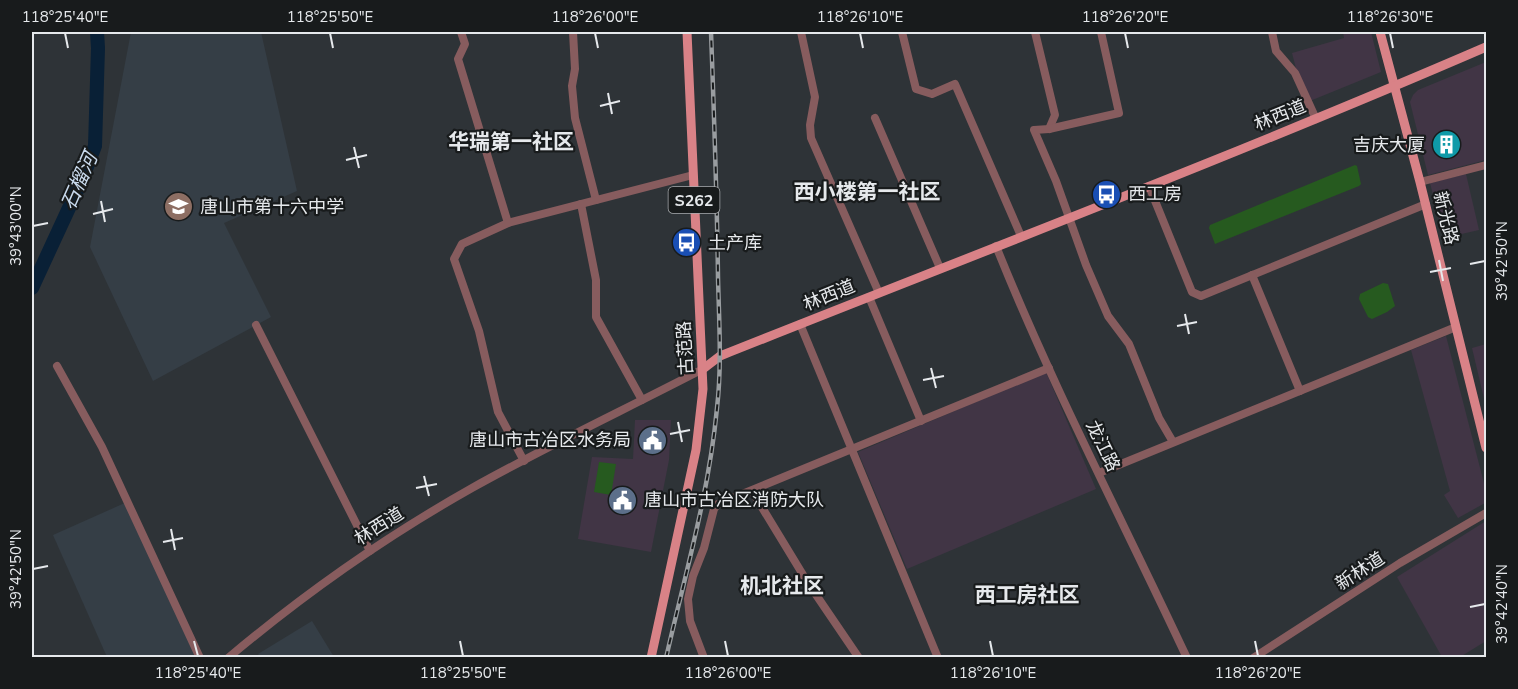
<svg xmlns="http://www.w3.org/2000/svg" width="1518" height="689" viewBox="0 0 1518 689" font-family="'Nunito Sans','Noto Sans SC',sans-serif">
	<rect width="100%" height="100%" fill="#2e3337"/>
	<g fill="#413545">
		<polygon points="1343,32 1371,32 1381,72 1305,103 1292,53 1344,38"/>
		<polygon points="1486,62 1486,160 1428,175 1410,102 1413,95 1418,90"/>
		<polygon points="1466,174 1479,230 1444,238 1430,183"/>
		<polygon points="1446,336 1486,491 1485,503 1458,518 1444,495 1450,491 1411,350"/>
		<polygon points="1486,344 1486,407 1472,348"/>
		<polygon points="1046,372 1096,489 907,569 858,452"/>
		<polygon points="635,420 671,420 669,460 651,552 578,539 592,457 633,459"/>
		<polygon points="1486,521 1486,641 1460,657 1442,657 1397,577"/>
	</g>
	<g fill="#353e46">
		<polygon points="131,32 261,32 297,191 224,223 271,317 153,381 90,247"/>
		<polygon points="127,502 196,657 107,657 53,535"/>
		<polygon points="312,621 334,657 260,657 258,654"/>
	</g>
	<g fill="#265a1f">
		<polygon points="1355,165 1357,166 1361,184 1359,186 1215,244 1209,228 1210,225"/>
		<polygon points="1383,283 1388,284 1395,306 1387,312 1372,319 1368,317 1359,299 1360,294"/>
		<polygon points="599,462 616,464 611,495 594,492"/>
	</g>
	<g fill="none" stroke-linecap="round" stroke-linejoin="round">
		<polyline stroke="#092036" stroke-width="14" points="32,288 81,182 95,146 98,48 97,32"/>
		<g stroke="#875c5e" stroke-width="8">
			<polyline points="461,32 465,44 458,59 508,223"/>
			<polyline points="573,32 575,69 572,86 575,118 596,200"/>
			<polyline points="801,32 815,97 810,125 811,138 879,293"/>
			<polyline points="902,32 916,89 932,94 955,84 1021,236"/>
			<polyline points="1035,32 1055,115 1049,129"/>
			<polyline points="1101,32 1119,113 1049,129 1034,130 1056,181 1086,265 1108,316 1129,344 1159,418 1173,442"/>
			<polyline points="1272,32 1276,51 1295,73 1316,119"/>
			<polyline points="875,118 940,268"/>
			<polyline points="1420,182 1486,165"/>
			<polyline points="1149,186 1192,292 1201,296 1426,204"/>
			<polyline points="581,204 596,280 596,317 642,400"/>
			<path d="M996,246C1052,386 1123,521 1187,658"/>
			<polyline points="1252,275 1300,391"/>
			<polyline points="869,297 921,421"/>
			<polyline points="800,324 938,658"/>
			<polyline points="256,325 370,551"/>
			<polyline points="57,366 102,447 200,658"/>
			<polyline points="524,461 498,412 479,331 454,259 462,244 508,223 693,175"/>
			<polyline points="1099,473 1456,327"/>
			<polyline points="752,491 808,583 859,658"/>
			<path d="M228,658C304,594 385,537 472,488C547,446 626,409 703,369"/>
			<polyline points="704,658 690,621 688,599 693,576 704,548 714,509 718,504 1049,368"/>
			<polyline points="1253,658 1400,563 1486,513"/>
		</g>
		<g stroke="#d98287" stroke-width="9">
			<polyline points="1380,32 1420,182 1486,448"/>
			<path d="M703,369L720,356C976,254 1234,156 1486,47"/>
			<polyline points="651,658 696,450 703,389 687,32"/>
		</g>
		<defs>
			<path id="rail" d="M666,658C685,575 709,493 717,408C722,365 719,321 718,277C717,195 714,113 711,32"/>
		</defs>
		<use href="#rail" stroke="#999da0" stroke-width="4.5"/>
		<use href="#rail" stroke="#181b1c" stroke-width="2" stroke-dasharray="7" stroke-linecap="butt"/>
	</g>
	<path fill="none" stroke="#e6e9ec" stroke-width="2" d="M65,33L68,48M330,33L333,48M595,33L598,48M860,33L863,48M1125,33L1128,48M1390,33L1393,48M608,93L612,114M600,106L620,101M354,147L359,168M346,160L367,155M101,201L105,222M93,214L113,209M33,226L48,223M1439,260L1443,281M1470,264L1485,261M1430,272L1451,268M1185,314L1189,334M1177,326L1197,322M931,368L936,388M923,380L944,376M678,422L682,442M670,434L690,430M424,476L429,496M416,488L437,484M171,529L175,550M163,542L183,538M33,569L48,566M1470,607L1485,604M194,641L198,656M460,641L463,656M725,641L728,656M990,641L993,656M1255,641L1258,656"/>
	<defs>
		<symbol id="building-disc" viewBox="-11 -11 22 22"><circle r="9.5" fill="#0f9aa8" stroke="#181b1c"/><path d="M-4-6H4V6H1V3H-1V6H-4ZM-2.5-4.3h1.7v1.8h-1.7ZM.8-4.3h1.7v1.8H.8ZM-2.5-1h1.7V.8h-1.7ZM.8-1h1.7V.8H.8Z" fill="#fff"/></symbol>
		<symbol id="bus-disc" viewBox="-11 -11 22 22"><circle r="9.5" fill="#1a4fb4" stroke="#181b1c"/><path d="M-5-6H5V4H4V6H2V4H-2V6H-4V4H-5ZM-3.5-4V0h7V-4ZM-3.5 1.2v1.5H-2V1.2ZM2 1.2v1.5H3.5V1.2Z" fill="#fff"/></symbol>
		<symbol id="school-disc" viewBox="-11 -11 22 22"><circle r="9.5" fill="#8d6e63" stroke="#181b1c"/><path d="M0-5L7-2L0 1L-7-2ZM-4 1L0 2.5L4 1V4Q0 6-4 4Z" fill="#fff"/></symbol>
		<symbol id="civic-disc" viewBox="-11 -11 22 22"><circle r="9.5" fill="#5c6f8a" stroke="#181b1c"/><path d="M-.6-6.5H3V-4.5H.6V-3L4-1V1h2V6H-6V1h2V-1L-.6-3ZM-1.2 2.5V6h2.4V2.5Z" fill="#fff"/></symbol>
	</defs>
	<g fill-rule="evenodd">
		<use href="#building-disc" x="1430" y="128" width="33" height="33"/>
		<use href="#bus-disc" x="1090" y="178" width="33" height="33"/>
		<use href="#school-disc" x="162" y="190" width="33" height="33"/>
		<use href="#bus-disc" x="670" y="226" width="33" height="33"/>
		<use href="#civic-disc" x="636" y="424" width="33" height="33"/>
		<use href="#civic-disc" x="606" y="484" width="33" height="33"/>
	</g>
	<g text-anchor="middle" stroke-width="4.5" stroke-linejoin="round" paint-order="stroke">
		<rect fill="#181b1c" stroke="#a8abae" stroke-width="1.5" x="668.5" y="187" width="51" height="26" rx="4.5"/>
		<g font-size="16" font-weight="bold" fill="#e6e9ec">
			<text x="694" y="206">S262</text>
		</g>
		<g font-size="18" fill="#e6e9ec" stroke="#181b1c">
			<text transform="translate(1280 115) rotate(-22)" y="6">林西道</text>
			<text transform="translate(1446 218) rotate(76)" y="6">新光路</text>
			<text transform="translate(829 295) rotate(-22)" y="6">林西道</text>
			<text transform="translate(685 348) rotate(-93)" y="6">古范路</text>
			<text transform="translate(1103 446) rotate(64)" y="6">龙江路</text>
			<text transform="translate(379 526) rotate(-32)" y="6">林西道</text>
			<text transform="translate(1360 571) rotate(-33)" y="6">新林道</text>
		</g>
		<g font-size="18" fill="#e6e9ec" stroke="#181b1c" text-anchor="start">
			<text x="1425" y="151" text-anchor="end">吉庆大厦</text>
			<text x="1128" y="200">西工房</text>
			<text x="200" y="213">唐山市第十六中学</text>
			<text x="708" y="249">土产库</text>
			<text x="631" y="446" text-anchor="end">唐山市古冶区水务局</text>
			<text x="644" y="506">唐山市古冶区消防大队</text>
		</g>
		<g font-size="20" font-style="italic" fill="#c9daed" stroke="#181b1c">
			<text transform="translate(79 181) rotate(-66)" y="7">石榴河</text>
		</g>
		<g font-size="21" font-weight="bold" fill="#e6e9ec" stroke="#181b1c">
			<text x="511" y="149">华瑞第一社区</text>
			<text x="867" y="199">西小楼第一社区</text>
			<text x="782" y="593">机北社区</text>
			<text x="1027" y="602">西工房社区</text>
		</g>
	</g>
	<rect width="1518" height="689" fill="none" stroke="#181b1c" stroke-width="66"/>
	<rect x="33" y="33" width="1452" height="623" fill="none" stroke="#e6e9ec" stroke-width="2"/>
	<g font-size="15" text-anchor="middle" fill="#e6e9ec">
		<text x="65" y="22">118°25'40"E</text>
		<text x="330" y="22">118°25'50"E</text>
		<text x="595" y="22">118°26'00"E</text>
		<text x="860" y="22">118°26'10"E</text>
		<text x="1125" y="22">118°26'20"E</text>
		<text x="1390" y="22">118°26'30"E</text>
		<text transform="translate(16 226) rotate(-90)" y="5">39°43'00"N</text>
		<text transform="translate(1502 261) rotate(-90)" y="5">39°42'50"N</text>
		<text transform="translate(16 569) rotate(-90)" y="5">39°42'50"N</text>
		<text transform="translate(1502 604) rotate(-90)" y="5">39°42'40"N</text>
		<text x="198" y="678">118°25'40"E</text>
		<text x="463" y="678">118°25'50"E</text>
		<text x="728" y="678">118°26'00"E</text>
		<text x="993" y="678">118°26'10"E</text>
		<text x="1258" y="678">118°26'20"E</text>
	</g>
</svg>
